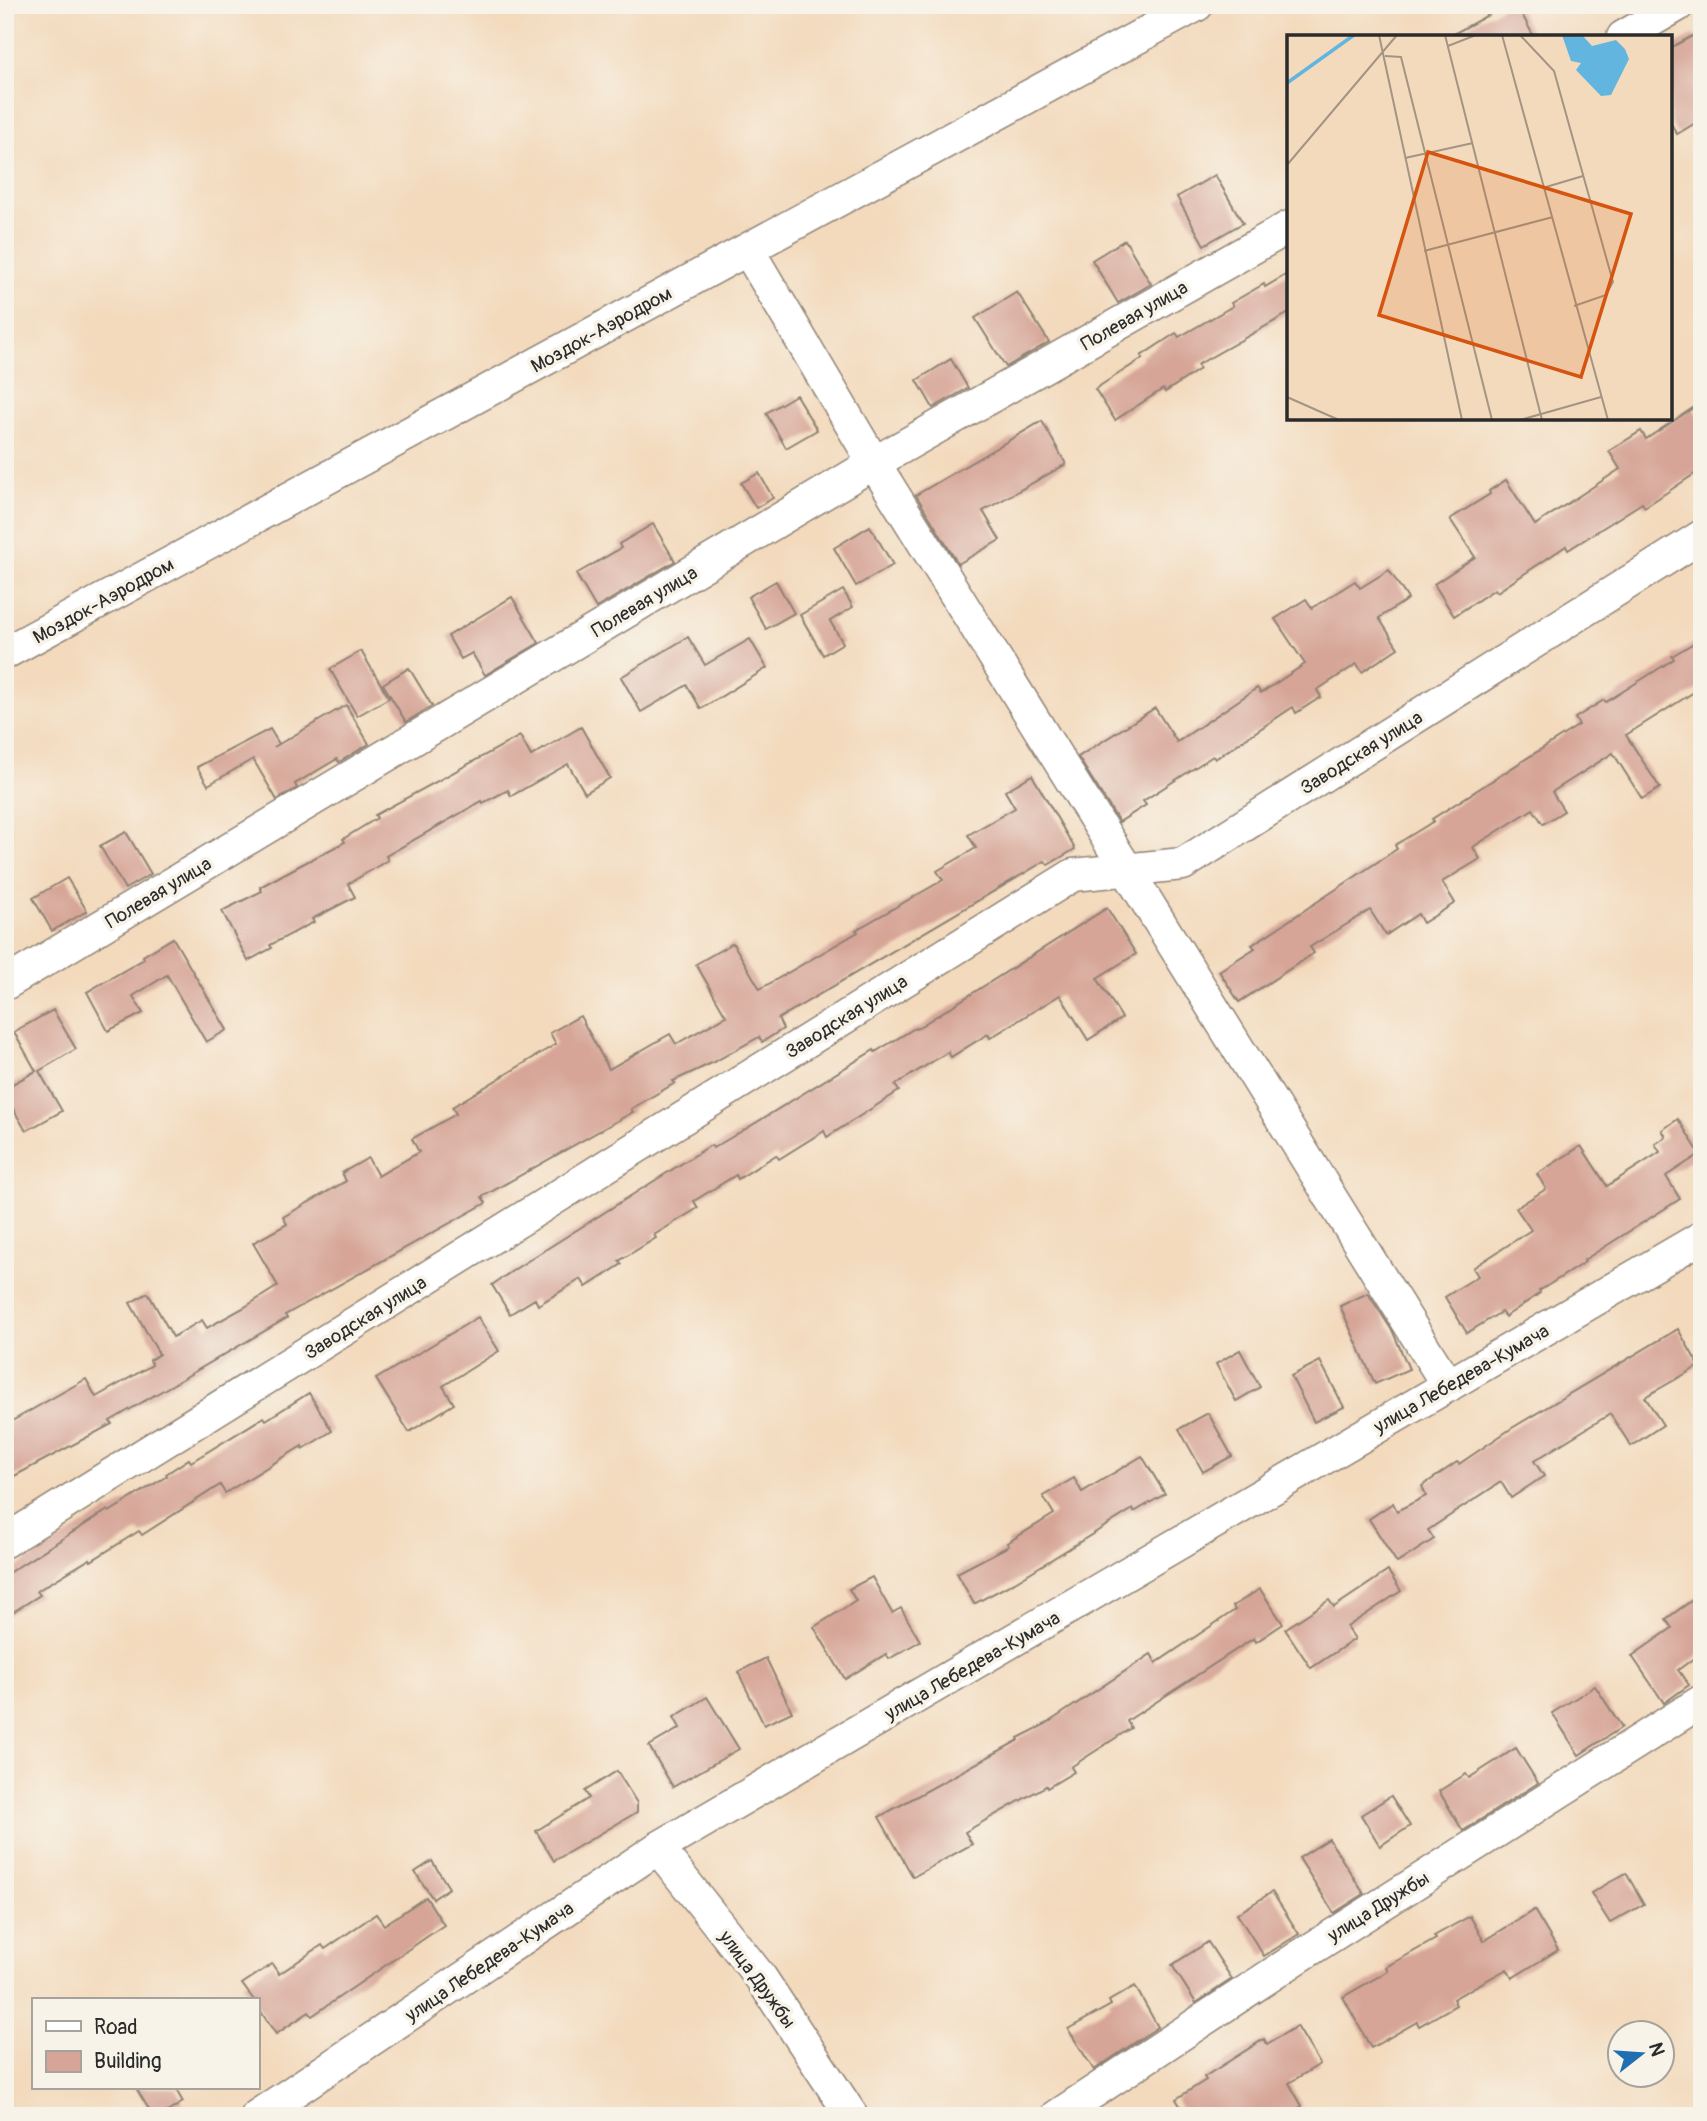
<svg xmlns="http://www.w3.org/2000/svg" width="1707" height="2121" viewBox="0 0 1707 2121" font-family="Pangolin,sans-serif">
	<rect width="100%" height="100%" fill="#f7f3e8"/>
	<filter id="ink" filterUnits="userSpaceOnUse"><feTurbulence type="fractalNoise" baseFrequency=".0143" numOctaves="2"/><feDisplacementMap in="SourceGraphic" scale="14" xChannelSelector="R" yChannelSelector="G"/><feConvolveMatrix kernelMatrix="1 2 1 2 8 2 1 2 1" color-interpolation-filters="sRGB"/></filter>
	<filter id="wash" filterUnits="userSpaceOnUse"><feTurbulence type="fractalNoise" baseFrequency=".00686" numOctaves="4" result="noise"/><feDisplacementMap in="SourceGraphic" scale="28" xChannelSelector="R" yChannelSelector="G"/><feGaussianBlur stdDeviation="1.57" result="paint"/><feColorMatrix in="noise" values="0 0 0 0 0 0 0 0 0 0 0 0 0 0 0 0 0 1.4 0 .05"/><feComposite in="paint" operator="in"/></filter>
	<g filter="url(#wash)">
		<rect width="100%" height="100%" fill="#f3dabd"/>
		<g id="blocks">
			<g fill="#d6a597">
				<polygon points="1506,5 1517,5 1534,37 1448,37"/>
				<polygon points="1694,35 1702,49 1702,119 1677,134 1670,122 1670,48"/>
				<polygon points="1215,175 1243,223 1204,245 1177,197"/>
				<polygon points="1125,240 1151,284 1118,303 1092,260"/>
				<polygon points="1289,273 1289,313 1197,365 1200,369 1165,392 1163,389 1115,420 1095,389 1143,358 1141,356 1176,333 1179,337 1233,306 1231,303 1264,284 1265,287"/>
				<polygon points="1017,292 1049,342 1006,367 975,318"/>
				<polygon points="951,359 968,388 933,408 917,380"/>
				<polygon points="796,395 817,430 786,448 766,413"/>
				<polygon points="1693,408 1702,422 1702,469 1645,507 1642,503 1568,550 1566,546 1497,592 1495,589 1454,616 1434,584 1475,557 1450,519 1490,494 1489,491 1506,480 1535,525 1620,469 1609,451 1641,431 1646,439"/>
				<polygon points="1042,421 1066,464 983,511 1000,540 958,564 916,495"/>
				<polygon points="759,473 773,498 756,508 741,483"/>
				<polygon points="653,524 675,561 596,608 576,574 621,548 619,544"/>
				<polygon points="870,526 893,565 856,586 834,548"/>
				<polygon points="1389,570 1408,599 1379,618 1398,648 1362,672 1357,664 1317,690 1321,697 1296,713 1293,707 1215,759 1213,756 1143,801 1146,805 1119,822 1078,757 1155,708 1177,742 1257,688 1261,693 1305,664 1275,619 1306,599 1312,608 1355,581 1360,588"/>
				<polygon points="776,581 794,613 766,629 748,597"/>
				<polygon points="843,590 853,607 830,621 843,643 823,655 800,615"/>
				<polygon points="512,597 539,643 485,675 472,653 461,659 448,636"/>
				<polygon points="688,637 705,665 750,639 767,668 701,709 687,685 641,712 621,677"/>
				<polygon points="1702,638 1702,687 1626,735 1660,788 1642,799 1613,753 1552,792 1564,811 1543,824 1533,809 1473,847 1480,859 1442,882 1455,903 1423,923 1418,914 1386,935 1370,910 1310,947 1314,953 1239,1002 1219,971 1255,948 1252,945 1397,849 1395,845 1434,821 1432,819 1579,725 1575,718 1604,700 1606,702 1674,659 1672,656"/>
				<polygon points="361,651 389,698 357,716 330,669"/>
				<polygon points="409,668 432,706 406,722 383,684"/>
				<polygon points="346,705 369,744 339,762 337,759 295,784 297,788 277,800 253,759 208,785 197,767 270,729 279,744 274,747"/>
				<polygon points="581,727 610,778 585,793 568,764 511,796 508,790 483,803 482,801 386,856 388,860 348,884 355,897 312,919 314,922 270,945 272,948 248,961 222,911 262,891 260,887 297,867 345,842 343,839 377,818 375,815 520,736 531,756"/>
				<polygon points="1032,775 1075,849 1048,865 1045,861 778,1019 783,1029 762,1042 759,1037 714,1062 673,1081 675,1083 631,1109 633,1112 482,1197 486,1203 285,1315 287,1318 110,1421 112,1424 5,1481 5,1425 86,1379 96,1397 152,1365 150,1360 159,1354 130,1303 148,1293 173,1337 202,1320 207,1328 245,1307 278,1286 253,1243 287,1224 283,1217 346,1181 342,1173 368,1158 378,1176 419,1152 412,1139 456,1114 452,1107 556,1044 550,1033 580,1016 609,1069 670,1034 676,1044 726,1016 696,964 733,943 760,989 858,932 856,930 943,880 937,871 976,848 968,835 1015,808 1005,791"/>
				<polygon points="126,832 151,874 125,889 100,846"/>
				<polygon points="67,878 87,911 52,931 33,898"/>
				<polygon points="1107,908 1136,954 1097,978 1122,1018 1088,1040 1060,995 990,1038 988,1034 951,1057 948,1052 895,1085 899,1091 827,1137 824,1131 779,1159 776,1155 738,1179 736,1175 694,1201 698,1208 654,1235 656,1238 619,1261 622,1264 586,1287 581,1279 538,1305 535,1299 510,1314 492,1285 515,1269 711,1145 713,1148 749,1127 874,1050 875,1052 915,1028 916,1029"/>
				<polygon points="173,938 227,1030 206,1042 167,975 133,996 143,1013 108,1031 87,992 144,959 143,956"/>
				<polygon points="53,1010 76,1049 39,1071 62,1111 26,1131 5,1095 5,1088 36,1071 14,1032"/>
				<polygon points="1678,1119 1700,1154 1666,1176 1680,1199 1584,1260 1585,1262 1539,1291 1540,1293 1505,1317 1501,1312 1467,1333 1445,1297 1478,1276 1473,1268 1531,1230 1516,1208 1546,1189 1537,1174 1581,1146 1607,1186 1660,1152 1655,1144 1666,1137 1662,1130"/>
				<polygon points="1368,1293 1393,1332 1409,1369 1375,1384 1340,1306"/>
				<polygon points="478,1317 499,1351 443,1386 454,1404 409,1432 376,1379"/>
				<polygon points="1678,1329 1699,1366 1645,1397 1663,1425 1631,1446 1610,1414 1534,1461 1544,1476 1511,1498 1501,1482 1428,1530 1434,1539 1397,1563 1369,1519 1393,1503 1397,1511 1426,1496 1422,1486 1457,1462 1459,1464 1512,1428"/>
				<polygon points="1240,1350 1260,1387 1236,1401 1216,1364"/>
				<polygon points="1320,1361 1344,1407 1314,1422 1291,1376"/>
				<polygon points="309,1393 332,1431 303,1449 302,1446 225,1493 220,1485 142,1535 139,1531 91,1561 90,1559 37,1591 40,1595 5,1617 5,1575 108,1510 109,1512 167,1476 166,1474 189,1459 191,1462 264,1417 266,1420"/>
				<polygon points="1208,1413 1232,1456 1203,1472 1179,1429"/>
				<polygon points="1142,1456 1165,1494 1134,1512 1133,1509 1015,1582 974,1604 957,1573 1009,1546 1007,1543 1054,1514 1043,1496 1074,1478 1082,1492"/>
				<polygon points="1388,1571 1401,1591 1347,1627 1355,1639 1311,1668 1285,1629 1329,1600 1334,1607"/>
				<polygon points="872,1577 892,1613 901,1608 920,1641 889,1659 886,1654 845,1679 814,1627 856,1601 849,1589"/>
				<polygon points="1260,1589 1283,1624 1256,1642 1254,1638 1127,1721 1131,1728 1071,1767 1074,1772 1047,1788 1046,1786 965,1832 972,1844 913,1877 879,1817 1019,1740 1018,1738 1046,1724 1151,1654 1156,1663 1235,1610 1233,1606"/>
				<polygon points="1702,1593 1702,1652 1678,1670 1689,1685 1664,1703 1632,1656 1672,1628 1666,1619"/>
				<polygon points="766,1658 792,1712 764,1725 738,1672"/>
				<polygon points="1595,1686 1622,1727 1579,1755 1552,1713"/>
				<polygon points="707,1697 739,1749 673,1787 649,1746 680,1728 674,1717"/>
				<polygon points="1516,1748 1538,1783 1463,1831 1439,1791 1466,1774 1469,1778"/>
				<polygon points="617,1771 637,1803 637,1812 554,1861 536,1831 589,1798 585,1791"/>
				<polygon points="1391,1796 1410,1826 1380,1846 1361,1815"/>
				<polygon points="1329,1839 1364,1894 1334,1913 1299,1858"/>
				<polygon points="432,1861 449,1888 433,1899 415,1872"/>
				<polygon points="1626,1873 1644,1904 1610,1923 1591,1893"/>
				<polygon points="1272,1892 1299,1934 1264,1956 1237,1914"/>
				<polygon points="426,1897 444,1925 312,2016 309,2012 276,2034 257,2006 257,2000 254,2000 242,1984 272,1964 279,1974 322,1945 325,1949 376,1914 384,1925"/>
				<polygon points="1534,1910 1558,1950 1512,1978 1507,1969 1453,1999 1456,2005 1419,2026 1417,2022 1371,2048 1343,1997 1388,1971 1386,1967 1436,1939 1434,1936 1470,1916 1484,1941"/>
				<polygon points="1208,1942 1232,1979 1196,2003 1172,1965"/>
				<polygon points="1135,1986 1158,2027 1094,2070 1068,2029 1111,2005 1109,2001"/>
				<polygon points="1297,2026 1320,2064 1289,2083 1302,2106 1285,2116 1186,2116 1176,2099 1206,2080 1204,2077 1264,2039 1267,2044"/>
				<polygon points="136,2088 175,2088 183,2102 161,2116 153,2116"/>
			</g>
		</g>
	</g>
	<g filter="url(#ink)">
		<use href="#blocks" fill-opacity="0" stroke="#8f8274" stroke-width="2"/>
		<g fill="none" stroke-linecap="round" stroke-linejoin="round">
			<defs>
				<g id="minor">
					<polyline points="1623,37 1678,5"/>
					<polyline points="748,250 874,463 1448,1386"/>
					<polyline points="5,653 1197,5"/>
					<polyline points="5,984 874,463 1289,227"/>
					<polyline points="5,1541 1073,875 1183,864 1702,536"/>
					<polyline points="658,1848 761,1978 852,2116"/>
					<polyline points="257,2116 658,1848 1702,1237"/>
					<polyline points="1057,2116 1297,1958 1702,1701"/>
				</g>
			</defs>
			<use href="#minor" stroke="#8f8274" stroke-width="35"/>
			<use href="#minor" stroke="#fff" stroke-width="32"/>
		</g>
	</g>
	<g text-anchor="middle" stroke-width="7" stroke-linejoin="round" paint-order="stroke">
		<g font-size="19" fill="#2b2b2b" stroke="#f7f3e8">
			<text transform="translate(1134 315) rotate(-30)" y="7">Полевая улица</text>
			<text transform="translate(601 329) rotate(-29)" y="7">Моздок-Аэродром</text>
			<text transform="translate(103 600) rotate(-29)" y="7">Моздок-Аэродром</text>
			<text transform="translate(644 601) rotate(-31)" y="7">Полевая улица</text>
			<text transform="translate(1361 752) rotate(-32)" y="7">Заводская улица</text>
			<text transform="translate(158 892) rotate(-31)" y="7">Полевая улица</text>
			<text transform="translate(846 1016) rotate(-32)" y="7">Заводская улица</text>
			<text transform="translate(365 1317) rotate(-32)" y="7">Заводская улица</text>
			<text transform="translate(1461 1378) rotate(-30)" y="7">улица Лебедева-Кумача</text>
			<text transform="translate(972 1665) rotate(-30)" y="7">улица Лебедева-Кумача</text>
			<text transform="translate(1378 1906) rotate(-32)" y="7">улица Дружбы</text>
			<text transform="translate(489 1961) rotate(-34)" y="7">улица Лебедева-Кумача</text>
			<text transform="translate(758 1979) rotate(54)" y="7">улица Дружбы</text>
		</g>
	</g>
	<g transform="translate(1287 35)">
		<rect width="385" height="385" fill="#f3dabd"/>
		<path d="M275,0H295L305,11L329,5L338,14L342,24L324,60L314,61L289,35L294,28L284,26Z" fill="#62b5de"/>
		<path fill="none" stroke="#62b5de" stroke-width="3.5" d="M0,48L67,0"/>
		<path fill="none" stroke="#a39483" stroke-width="2" d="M92,0L175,385M158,0L255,385M215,0L321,385M233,0L267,36L326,247L319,260L287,271M161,11L189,0M98,21L114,22L205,385M118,123L186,108M0,130L110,0M259,152L296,141M137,216L266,182M0,362L52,385M233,385L314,362"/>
		<path fill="#d5540f" fill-opacity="0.15" stroke="#d5540f" stroke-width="3.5" d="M141,117L344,179L294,342L92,280Z"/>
		<rect width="385" height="385" fill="none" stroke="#2b2b2b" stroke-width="3.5"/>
	</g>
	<rect width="1707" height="2121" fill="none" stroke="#f7f3e8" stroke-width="28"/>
	<rect x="32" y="1998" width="228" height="91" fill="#f7f3e8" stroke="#a5a39c" stroke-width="2"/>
	<rect x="46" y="2021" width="35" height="10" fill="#ffffff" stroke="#a5a39c" stroke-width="2"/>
	<text x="94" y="2034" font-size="21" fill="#2b2b2b">Road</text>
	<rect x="46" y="2051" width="35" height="21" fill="#d6a597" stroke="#a5a39c" stroke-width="2"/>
	<text x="94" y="2068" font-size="21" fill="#2b2b2b">Building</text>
	<g transform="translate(1641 2054) rotate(73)"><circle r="33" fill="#f7f3e8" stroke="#a5a39c" stroke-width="2"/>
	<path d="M0-5L12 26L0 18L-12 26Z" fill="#1f6fb2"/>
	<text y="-10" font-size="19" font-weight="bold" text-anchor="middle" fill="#2b2b2b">N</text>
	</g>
</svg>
